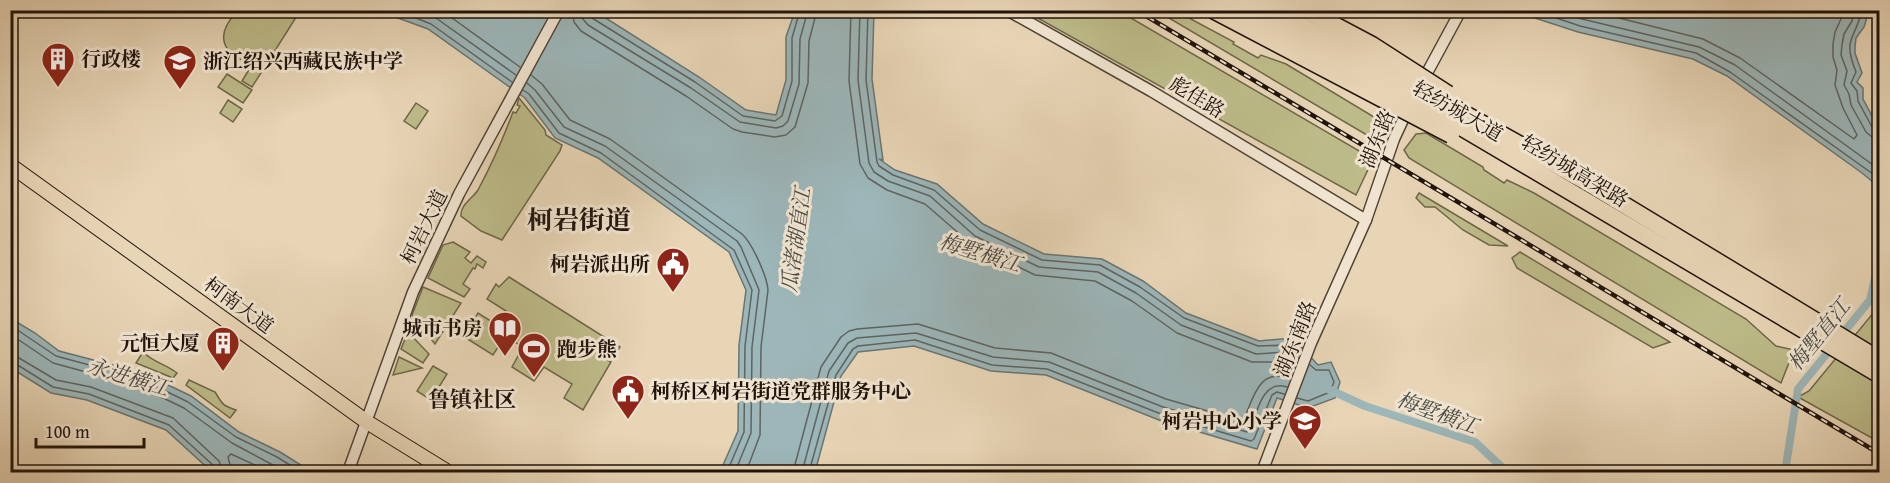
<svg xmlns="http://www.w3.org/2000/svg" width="1890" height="483" viewBox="0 0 1890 483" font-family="'Gentium Book Plus','Noto Serif SC',serif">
	<rect width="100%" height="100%" fill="#e8d5b6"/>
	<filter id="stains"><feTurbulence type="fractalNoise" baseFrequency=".00333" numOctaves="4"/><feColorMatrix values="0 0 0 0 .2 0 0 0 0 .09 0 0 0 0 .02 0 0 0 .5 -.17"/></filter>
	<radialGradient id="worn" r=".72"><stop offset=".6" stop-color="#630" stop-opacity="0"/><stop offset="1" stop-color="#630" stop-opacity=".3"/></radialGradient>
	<g fill="#bdbb89" stroke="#6e674a" stroke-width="1.5">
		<path d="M236,11H300L252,87L242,81L253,63C236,61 217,47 226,27C229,21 233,16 236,11Z"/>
		<polygon points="1025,11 1119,11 1373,159 1356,195"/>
		<polygon points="1157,11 1176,11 1234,42 1233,44 1258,58 1261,55 1286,64 1379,120 1382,135 1377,141"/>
		<polygon points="227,74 252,90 243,103 218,87"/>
		<path d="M519,98L545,130L546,135L562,145L560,151L502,240L481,231L461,216C460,205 472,199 478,190C492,164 503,139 513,112L516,113L520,106L517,105Z"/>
		<polygon points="228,100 242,109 233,122 220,113"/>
		<polygon points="416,103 428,111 416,129 404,121"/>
		<polygon points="1426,133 1483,167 1484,170 1504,183 1507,180 1534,193 1746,319 1776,346 1794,350 1781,383 1409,158 1404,150 1416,134"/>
		<polygon points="1419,193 1508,246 1489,245 1463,230 1435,207 1425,207 1416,198"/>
		<polygon points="453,242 470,252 465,258 471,263 477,256 486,262 483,268 477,264 475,269 473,268 463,284 470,289 464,297 428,278 443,245"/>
		<polygon points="1520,252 1670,342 1653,348 1517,268 1512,258"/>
		<polygon points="509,277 620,347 615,355 592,341 587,347 611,362 583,410 564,398 572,384 544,367 534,381 512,367 523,347 505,336 493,355 466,338 466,331 478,313 497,325 506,311 487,299 496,284 499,287"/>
		<polygon points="423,287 461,303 435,344 412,315"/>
		<polygon points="1879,306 1879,442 1798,397 1809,391"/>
		<polygon points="408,332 429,354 423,363 401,349"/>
		<path d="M143,352C154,363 166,364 177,373L173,378L136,363Z"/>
		<polygon points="399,357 422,368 393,375"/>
		<polygon points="433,366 447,374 431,400 417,391"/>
		<path d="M189,380L215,392C223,405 222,405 236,410L230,418L186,385Z"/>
	</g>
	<g fill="#9cb6b9" stroke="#6a7573" stroke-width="1.5">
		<polygon points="379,11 587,11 601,15 699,77 746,110 776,115 786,80 786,37 795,11 874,11 872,79 883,160 879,159 895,170 937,184 983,224 1044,254 1102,259 1143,281 1186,313 1259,341 1293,338 1318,365 1331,362 1340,382 1335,398 1308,408 1277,398 1257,449 1159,420 1046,375 991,371 914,346 858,352 841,376 815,472 724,472 723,465 738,431 739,345 746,290 729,252 598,158 555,138 525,98 428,29"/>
		<polygon points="1513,11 1869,11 1864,27 1856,38 1855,47 1855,53 1862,73 1857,82 1863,88 1863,99 1879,129 1879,187 1862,173 1727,76 1693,59 1578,32"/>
		<polygon points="10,318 35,333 59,351 143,373 191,396 239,432 280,452 312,472 212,472 166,430 87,400 51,393 11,368"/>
	</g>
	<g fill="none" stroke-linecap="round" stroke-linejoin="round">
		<g stroke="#5e6462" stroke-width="1.5">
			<polyline points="396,10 431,24 512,82"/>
			<polyline points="418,10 436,18 516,75"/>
			<polyline points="441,10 520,67"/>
			<polyline points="572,10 574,22 581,31 686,96 733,129 742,132 775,137 786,135 795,127 808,83 809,41 817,10"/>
			<polyline points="581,10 582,18 588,25 691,88 740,122 776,128 783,126 788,121 799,84 800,39 808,10"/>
			<polyline points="588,10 592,18 695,82 743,116 775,121 782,116 792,81 792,38 800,10"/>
			<polyline points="851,10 849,81 860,164 868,178 887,190 925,204 970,243 1035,275 1095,281 1132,301 1177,333 1252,362 1284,362 1293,371"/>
			<polyline points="860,10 858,80 869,163 874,172 888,181 930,196 975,236 1039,267 1098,272 1136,293 1181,325 1256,354 1287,352 1297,362"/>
			<polyline points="868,10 866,80 877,162 879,166 893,175 934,190 980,230 1042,260 1100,265 1140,287 1184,318 1258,346 1290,345 1300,354"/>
			<polyline points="1533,10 1580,26 1696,53 1730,72 1880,179"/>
			<polyline points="1557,10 1582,19 1699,47 1735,65 1880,170"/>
			<polyline points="1587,10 1703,39 1740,58 1854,139 1857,135 1843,108 1835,85 1837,70 1833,57 1833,44 1835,32 1845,10"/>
			<polyline points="1854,10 1852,21 1844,34 1842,45 1841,55 1847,71 1844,85 1849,94 1851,105 1866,132 1872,137 1880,138"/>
			<path d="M1862,10C1855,41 1842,37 1856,72L1851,83L1857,91L1858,101L1872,127L1880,130"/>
			<path d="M531,75L542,84L570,120L610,139L742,234C752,243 767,276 768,290L761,347L760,435L746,472"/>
			<polyline points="527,83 535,90 564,127 605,146 737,241 741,247 759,290 752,347 751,433 737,467 737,472"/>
			<polyline points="523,90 529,94 559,133 601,153 734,250 752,290 745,346 744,432 730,465 729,472"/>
			<polyline points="10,325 56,356 141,379 188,402 236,437 277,457 301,472"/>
			<polyline points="10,334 53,363 138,386 184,408 232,443 286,472"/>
			<polyline points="10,356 19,358 56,380 91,387 173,418 219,461 223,472"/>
			<polyline points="10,364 16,364 53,387 89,394 169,425 214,466 216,472"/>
			<polyline points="1297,398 1308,401 1330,392 1334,382 1329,370 1316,370 1310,365"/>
			<polyline points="232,472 228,457 231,454 270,472"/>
			<path d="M793,472L821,367L841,337L849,331L857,329L918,324L995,348L1051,353L1166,399L1242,421L1244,419C1254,396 1259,368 1290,378"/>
			<path d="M802,472L829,371L848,343L857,338L916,333L993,357L1049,362L1163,407L1247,432L1250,430C1257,413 1262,379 1287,387"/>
			<polyline points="809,472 836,375 853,349 858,346 915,340 992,365 1047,369 1161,414 1251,441 1254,439 1272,395 1277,392 1284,394"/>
		</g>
		<g stroke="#9cb6b9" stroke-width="8">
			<polyline points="1840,337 1870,300 1880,257"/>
			<polyline points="1328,389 1365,406 1475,442 1507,472"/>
			<polyline points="1785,472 1798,389 1833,346"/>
		</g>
		<defs>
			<g id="minor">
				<polyline points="1007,10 1151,91 1366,220"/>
				<polyline points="1421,84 1461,10"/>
				<polyline points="348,472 413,292 459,194 559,10"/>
				<polyline points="1262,472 1311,343 1366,220 1394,139 1408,109"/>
			</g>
			<polyline id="major" points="10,165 367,422 448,472"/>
		</defs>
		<use href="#minor" stroke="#514436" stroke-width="13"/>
		<use href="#major" stroke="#1f130b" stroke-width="16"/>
		<use href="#minor" stroke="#f0e4d0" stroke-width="10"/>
		<use href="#major" stroke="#e8d5b6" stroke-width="14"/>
		<defs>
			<polyline id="rail" points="1136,10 1880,454"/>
		</defs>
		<use href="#rail" stroke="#1f130b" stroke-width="4.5"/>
		<use href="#rail" stroke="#f0e4d0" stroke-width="2" stroke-dasharray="7" stroke-linecap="butt"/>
		<defs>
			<g id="highway-bridge">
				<polyline points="1213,10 1451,135"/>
				<polyline points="1246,10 1461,127 1880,375"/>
				<polyline points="1272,10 1363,57 1583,180 1880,360"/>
				<polyline points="1306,10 1372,45 1448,94"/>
			</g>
		</defs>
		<use href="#highway-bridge" stroke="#1f130b" stroke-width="19" stroke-linecap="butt"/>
		<use href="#highway-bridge" stroke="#e8d5b6" stroke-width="16"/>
	</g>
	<defs>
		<symbol id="building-pin" viewBox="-11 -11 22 30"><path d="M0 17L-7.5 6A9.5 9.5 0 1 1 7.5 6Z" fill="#8f2418" stroke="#f0e4d0"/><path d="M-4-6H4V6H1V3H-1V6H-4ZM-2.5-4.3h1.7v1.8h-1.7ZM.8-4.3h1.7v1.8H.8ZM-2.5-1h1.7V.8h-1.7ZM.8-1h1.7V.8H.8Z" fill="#fff"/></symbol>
		<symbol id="school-pin" viewBox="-11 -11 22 30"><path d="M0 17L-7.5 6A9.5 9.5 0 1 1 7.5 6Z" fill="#8f2418" stroke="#f0e4d0"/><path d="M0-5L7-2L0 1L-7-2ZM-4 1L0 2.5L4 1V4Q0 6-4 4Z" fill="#fff"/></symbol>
		<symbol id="civic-pin" viewBox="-11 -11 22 30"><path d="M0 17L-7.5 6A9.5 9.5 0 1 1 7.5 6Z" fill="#8f2418" stroke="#f0e4d0"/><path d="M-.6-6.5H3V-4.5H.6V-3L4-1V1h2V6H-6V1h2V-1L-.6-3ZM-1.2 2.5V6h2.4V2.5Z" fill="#fff"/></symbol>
		<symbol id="library-pin" viewBox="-11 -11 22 30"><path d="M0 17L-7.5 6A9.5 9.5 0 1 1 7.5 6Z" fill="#8f2418" stroke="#f0e4d0"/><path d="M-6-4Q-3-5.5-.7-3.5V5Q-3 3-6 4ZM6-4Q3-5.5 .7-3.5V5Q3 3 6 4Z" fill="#fff"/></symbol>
		<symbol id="stadium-pin" viewBox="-11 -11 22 30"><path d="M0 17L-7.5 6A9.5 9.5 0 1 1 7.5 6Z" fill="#8f2418" stroke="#f0e4d0"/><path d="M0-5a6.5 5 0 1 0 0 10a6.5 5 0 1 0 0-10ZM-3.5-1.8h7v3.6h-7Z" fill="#fff"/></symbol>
	</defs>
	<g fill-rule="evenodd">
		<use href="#building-pin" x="39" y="40" width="38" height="52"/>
		<use href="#school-pin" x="161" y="42" width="38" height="52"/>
		<use href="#civic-pin" x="654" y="245" width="38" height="52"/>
		<use href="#library-pin" x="486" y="309" width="38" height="52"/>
		<use href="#building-pin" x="204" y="324" width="38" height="52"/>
		<use href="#stadium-pin" x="515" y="330" width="38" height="52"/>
		<use href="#civic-pin" x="609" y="372" width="38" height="52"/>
		<use href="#school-pin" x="1286" y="402" width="38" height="52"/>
	</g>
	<g text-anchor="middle" stroke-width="6" stroke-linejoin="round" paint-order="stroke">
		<g font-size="20" font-weight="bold" fill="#1f130b" stroke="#f0e4d0" text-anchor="start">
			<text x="81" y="66">行政楼</text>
			<text x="203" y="68">浙江绍兴西藏民族中学</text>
			<text x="650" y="271" text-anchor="end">柯岩派出所</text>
			<text x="482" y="335" text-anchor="end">城市书房</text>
			<text x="200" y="350" text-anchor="end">元恒大厦</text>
			<text x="557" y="356">跑步熊</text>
			<text x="651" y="398">柯桥区柯岩街道党群服务中心</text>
			<text x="1282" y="428" text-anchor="end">柯岩中心小学</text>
		</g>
		<g font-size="20" fill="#1f130b" stroke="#f0e4d0">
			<text transform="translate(1197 97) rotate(31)" y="7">彪佳路</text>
			<text transform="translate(1458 111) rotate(30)" y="7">轻纺城大道</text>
			<text transform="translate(1377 139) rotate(-68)" y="7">湖东路</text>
			<text transform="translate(1575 171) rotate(31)" y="7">轻纺城高架路</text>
			<text transform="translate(424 227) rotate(-64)" y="7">柯岩大道</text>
			<text transform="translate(239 305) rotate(36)" y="7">柯南大道</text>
			<text transform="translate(1295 339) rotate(-68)" y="7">湖东南路</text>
		</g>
		<g font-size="21" font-style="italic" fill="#4b4c48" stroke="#f0e4d0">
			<text transform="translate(796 240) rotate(-82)" y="7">瓜渚湖直江</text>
			<text transform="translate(980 253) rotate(17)" y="7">梅墅横江</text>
			<text transform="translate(1819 335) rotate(-51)" y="7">梅墅直江</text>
			<text transform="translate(128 377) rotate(17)" y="7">永进横江</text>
			<text transform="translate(1437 413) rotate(20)" y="7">梅墅横江</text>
		</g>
		<g font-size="22" font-weight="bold" fill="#1f130b" stroke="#f0e4d0">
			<text x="472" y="407">鲁镇社区</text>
		</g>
		<g font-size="26" font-weight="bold" fill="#1f130b" stroke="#f0e4d0">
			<text x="579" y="229">柯岩街道</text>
		</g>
	</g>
	<rect width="1890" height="483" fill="none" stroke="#e8d5b6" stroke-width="36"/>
	<rect x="12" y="12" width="1866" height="459" fill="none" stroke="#1f130b" stroke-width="3"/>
	<rect x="18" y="18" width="1854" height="447" fill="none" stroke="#1f130b" stroke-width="1.5"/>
	<path d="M36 438v9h108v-9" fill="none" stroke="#1f130b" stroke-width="3"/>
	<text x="45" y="438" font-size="18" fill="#1f130b" stroke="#f0e4d0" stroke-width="4.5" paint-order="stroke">100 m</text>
	<rect width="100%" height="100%" filter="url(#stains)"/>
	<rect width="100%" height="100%" fill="url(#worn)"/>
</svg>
